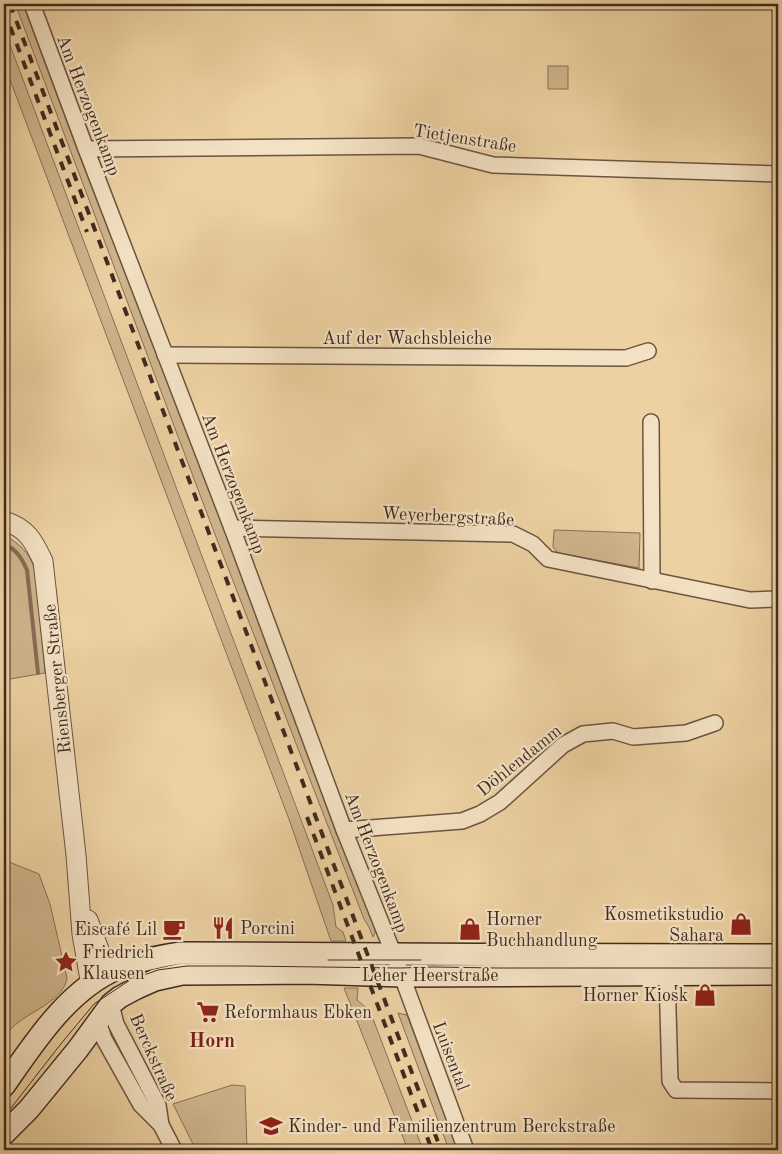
<svg xmlns="http://www.w3.org/2000/svg" width="782" height="1154" viewBox="0 0 782 1154" font-family="'Old Standard TT',serif">
	<rect width="100%" height="100%" fill="#edd1a2"/>
	<filter id="stains"><feTurbulence type="fractalNoise" baseFrequency=".004" numOctaves="4"/><feColorMatrix values="0 0 0 0 .2 0 0 0 0 .09 0 0 0 0 .02 0 0 0 .5 -.17"/></filter>
	<radialGradient id="worn" r=".72"><stop offset=".6" stop-color="#630" stop-opacity="0"/><stop offset="1" stop-color="#630" stop-opacity=".3"/></radialGradient>
	<g fill="#cfb58c" stroke="#877056">
		<polygon points="20,4 27,4 376,923 375,933 373,937 369,927 364,919 211,524 16,6"/>
		<polygon points="4,29 333,905 336,927 343,932 346,941 331,941 290,822 9,77 4,76"/>
		<rect x="548" y="66" width="20" height="23"/>
		<polygon points="554,530 640,533 639,568 558,553 553,547"/>
		<path d="M4,535C20,544 29,552 35,570L45,673L4,680Z"/>
		<path d="M4,862H9L39,874L50,904L67,978C63,1005 17,1014 6,1036C5,1040 5,1047 4,1052V966L8,964L4,957Z"/>
		<polygon points="344,988 358,988 357,1000 370,1011 423,1150 408,1150"/>
		<polygon points="398,1013 407,1015 458,1150 449,1150"/>
		<polygon points="232,1085 245,1086 247,1150 196,1150 173,1104"/>
	</g>
	<g fill="none" stroke-linecap="round" stroke-linejoin="round">
		<path stroke="#846d54" stroke-width="4" d="M4,545C16,548 22,559 27,570L38,673"/>
		<defs>
			<g id="minor">
				<polyline points="32,4 86,149 232,528 344,830 396,960 466,1150"/>
				<polyline points="86,149 419,146 493,165 778,174"/>
				<polyline points="165,355 626,358 648,351"/>
				<polyline points="651,422 652,581"/>
				<polyline points="232,528 513,534 533,544 548,559 750,600 778,599"/>
				<polyline points="344,830 462,821 480,814 500,802 563,745 583,734 613,731 633,737 686,733 715,723"/>
				<polyline points="667,975 670,1081 676,1090 778,1091"/>
				<polyline points="111,1004 116,1024 158,1105 161,1125"/>
				<polyline points="98,1021 104,1039 141,1105 161,1125 174,1150"/>
			</g>
			<g id="tertiary">
				<path d="M4,521C27,528 33,540 43,561L76,855L82,934L91,985"/>
				<polyline points="88,920 101,955 105,976"/>
			</g>
			<g id="secondary">
				<path d="M4,1086C34,1043 68,989 119,968C138,960 158,957 179,953C379,953 578,956 778,955"/>
				<polyline points="4,1134 29,1109 78,1049 111,1004 120,997 137,988 155,980 182,974 306,973 402,976 778,974"/>
			</g>
		</defs>
		<use href="#minor" stroke="#6a5540" stroke-width="18"/>
		<use href="#tertiary" stroke="#6a5540" stroke-width="21"/>
		<use href="#secondary" stroke="#3f2c20" stroke-width="24"/>
		<use href="#minor" stroke="#f3e1c3" stroke-width="15"/>
		<use href="#tertiary" stroke="#f3e1c3" stroke-width="19"/>
		<use href="#secondary" stroke="#f3e1c3" stroke-width="21"/>
		<g stroke="#3f2c20" stroke-width="1">
			<polyline points="328,960 421,960"/>
			<polyline points="4,1117 60,1045 94,1004 130,980 158,970 187,966 243,966 399,968 434,967 497,968 778,968"/>
		</g>
		<g stroke="#3f2c20" stroke-width="4" stroke-dasharray="9 9" stroke-linecap="butt">
			<polyline points="10,4 441,1150"/>
			<polyline points="4,10 87,232"/>
			<polyline points="307,817 432,1150"/>
		</g>
	</g>
	<defs>
		<symbol id="shop-bare" viewBox="-9 -9 18 18"><path d="M-5-2.5h2.3a2.7 3.5 0 0 1 5.4 0H5L5.5 6h-11ZM-1.5-2.5h3a1.5 2.3 0 0 0-3 0Z" fill="#8f2418" stroke="#f3e1c3" stroke-width="2.5" paint-order="stroke"/></symbol>
		<symbol id="restaurant-bare" viewBox="-9 -9 18 18"><path d="M-5-6h1v4h1v-4h1v4h1v-4h1v5L-1.5 .5V6h-2V.5L-5-1ZM5-6V6H3V1.5H1.5Q1.5-4 5-6Z" fill="#8f2418" stroke="#f3e1c3" stroke-width="2.5" paint-order="stroke"/></symbol>
		<symbol id="cafe-bare" viewBox="-9 -9 18 18"><path d="M-5.5-4.5H6V0H3Q3 3.5 0 3.5H-2.5Q-5.5 3.5-5.5 0ZM3-3.2v2h1.7v-2ZM-6 4.5H4V6H-6Z" fill="#8f2418" stroke="#f3e1c3" stroke-width="2.5" paint-order="stroke"/></symbol>
		<symbol id="sight-bare" viewBox="-9 -9 18 18"><path d="M0-6L1.8-2.2L6-1.7L2.9 1.2L3.7 5.4L0 3.3L-3.7 5.4L-2.9 1.2L-6-1.7L-1.8-2.2Z" fill="#8f2418" stroke="#f3e1c3" stroke-width="2.5" paint-order="stroke"/></symbol>
		<symbol id="supermarket-bare" viewBox="-9 -9 18 18"><path d="M-6-5.5h2.5l.6 2H6L4.5 2H-2.5L-4.4-4H-6ZM-1.5 3.2a1.3 1.3 0 1 0 .1 0ZM3 3.2a1.3 1.3 0 1 0 .1 0Z" fill="#8f2418" stroke="#f3e1c3" stroke-width="2.5" paint-order="stroke"/></symbol>
		<symbol id="school-bare" viewBox="-9 -9 18 18"><path d="M0-5L7-2L0 1L-7-2ZM-4 1L0 2.5L4 1V4Q0 6-4 4Z" fill="#8f2418" stroke="#f3e1c3" stroke-width="2.5" paint-order="stroke"/></symbol>
	</defs>
	<g fill-rule="evenodd">
		<use href="#shop-bare" x="725" y="908" width="32" height="32"/>
		<use href="#restaurant-bare" x="207" y="912" width="32" height="32"/>
		<use href="#cafe-bare" x="158" y="913" width="32" height="32"/>
		<use href="#shop-bare" x="454" y="913" width="32" height="32"/>
		<use href="#sight-bare" x="50" y="946" width="32" height="32"/>
		<use href="#shop-bare" x="689" y="979" width="32" height="32"/>
		<use href="#supermarket-bare" x="192" y="996" width="32" height="32"/>
		<use href="#school-bare" x="255" y="1110" width="32" height="32"/>
	</g>
	<g text-anchor="middle" stroke-width="4.5" stroke-linejoin="round" paint-order="stroke">
		<g font-size="18" fill="#3f2c20" stroke="#f3e1c3">
			<text transform="translate(89 105) rotate(69)" y="6">Am Herzogenkamp</text>
			<text transform="translate(465 138) rotate(9)" y="6">Tietjenstraße</text>
			<text x="407" y="344">Auf der Wachsbleiche</text>
			<text transform="translate(234 483) rotate(69)" y="6">Am Herzogenkamp</text>
			<text transform="translate(448 516) rotate(3)" y="6">Weyerbergstraße</text>
			<text transform="translate(57 679) rotate(-96)" y="6">Riensberger Straße</text>
			<text transform="translate(519 760) rotate(-39)" y="6">Döhlendamm</text>
			<text transform="translate(377 862) rotate(69)" y="6">Am Herzogenkamp</text>
			<text x="430" y="981">Leher Heerstraße</text>
			<text transform="translate(451 1056) rotate(69)" y="6">Luisental</text>
			<text transform="translate(154 1057) rotate(66)" y="6">Berckstraße</text>
		</g>
		<g font-size="18" fill="#3f2c20" stroke="#f3e1c3" text-anchor="start">
			<text x="724" y="920" text-anchor="end">Kosmetikstudio<tspan x="724" dy="21">Sahara</tspan></text>
			<text x="486" y="925">Horner<tspan x="486" dy="21">Buchhandlung</tspan></text>
			<text x="240" y="934">Porcini</text>
			<text x="157" y="935" text-anchor="end">Eiscafé Lil</text>
			<text x="82" y="958">Friedrich<tspan x="82" dy="21">Klausen</tspan></text>
			<text x="688" y="1001" text-anchor="end">Horner Kiosk</text>
			<text x="224" y="1018">Reformhaus Ebken</text>
			<text x="288" y="1132">Kinder- und Familienzentrum Berckstraße</text>
		</g>
		<g font-size="20" font-weight="bold" fill="#7a1f14" stroke="#f3e1c3">
			<text x="212" y="1047">Horn</text>
		</g>
	</g>
	<rect width="782" height="1154" fill="none" stroke="#edd1a2" stroke-width="20"/>
	<rect x="5" y="5" width="772" height="1144" fill="none" stroke="#3f2c20" stroke-width="2.5"/>
	<rect x="10" y="10" width="762" height="1134" fill="none" stroke="#3f2c20"/>
	<rect width="100%" height="100%" filter="url(#stains)"/>
	<rect width="100%" height="100%" fill="url(#worn)"/>
</svg>
